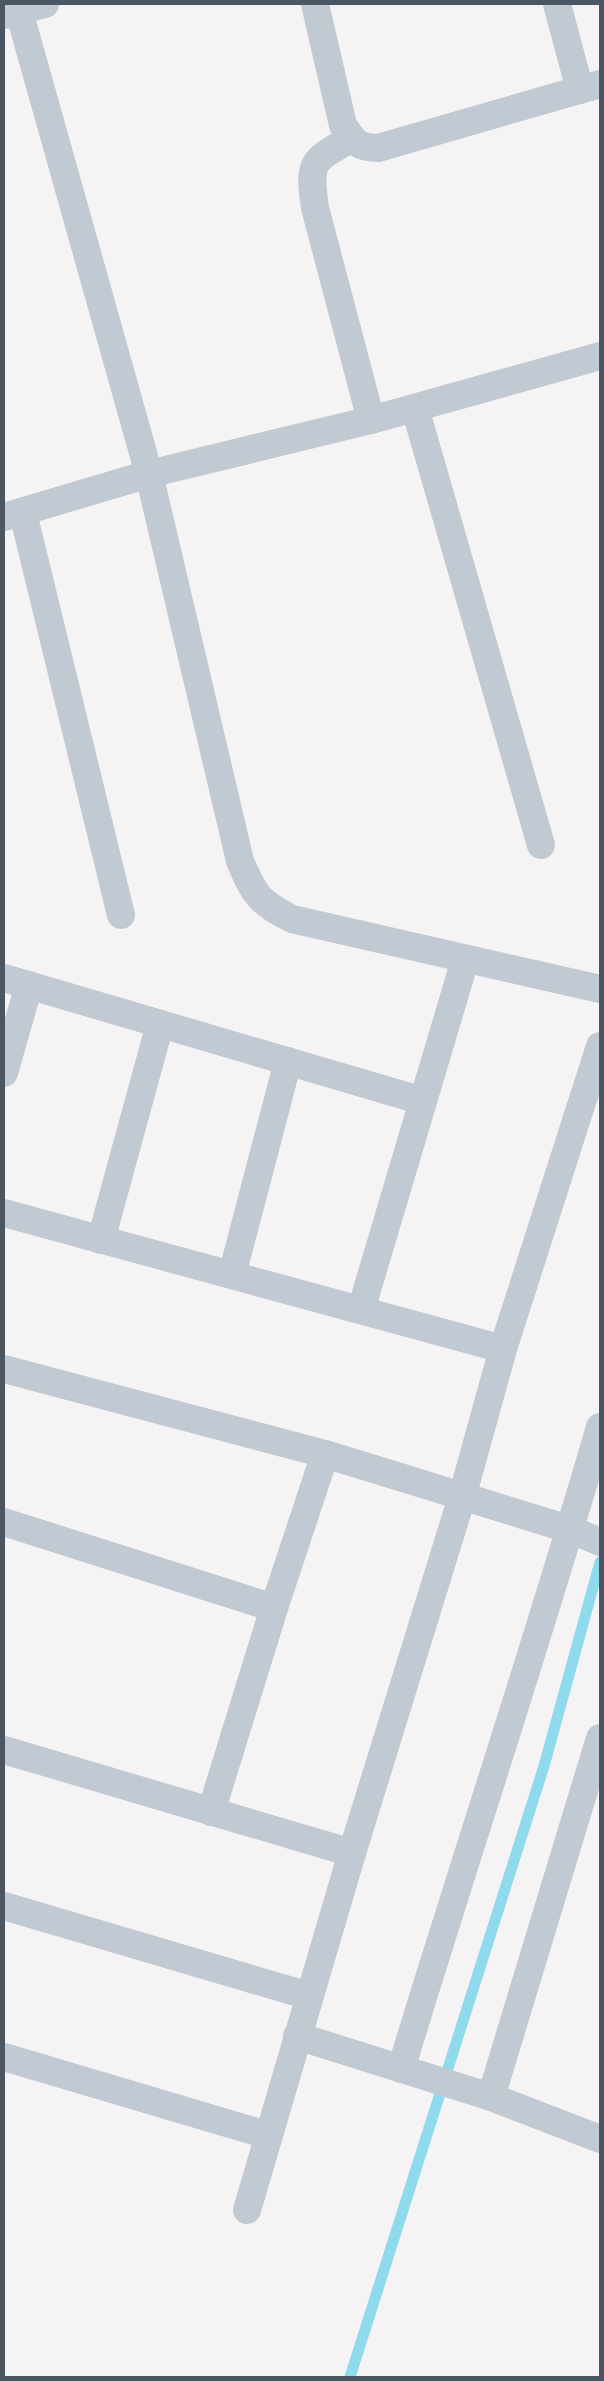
<svg xmlns="http://www.w3.org/2000/svg" width="604" height="2381" viewBox="0 0 604 2381" font-family="'Public Sans',sans-serif">
	<rect width="100%" height="100%" fill="#f5f3f3"/>
	<g fill="none" stroke-linecap="round" stroke-linejoin="round">
		<polyline stroke="#90daee" stroke-width="11" points="350,2377 544,1766 600,1562"/>
		<g stroke="#c1cad2" stroke-width="28">
			<path d="M315,4L343,125C355,143 357,147 378,148L600,84"/>
			<polyline points="557,4 580,90"/>
			<path d="M19,11L149,474L240,861C255,896 258,901 292,919L600,989"/>
			<polyline points="4,15 45,4"/>
			<path d="M352,138C312,161 308,161 315,208L371,420"/>
			<polyline points="415,408 541,845"/>
			<polyline points="23,513 121,915"/>
			<polyline points="4,517 149,474 371,420 600,356"/>
			<polyline points="4,978 423,1101"/>
			<polyline points="4,1073 29,985"/>
			<polyline points="4,1213 503,1349"/>
			<polyline points="101,1240 160,1024"/>
			<polyline points="232,1275 288,1061"/>
			<polyline points="361,1310 465,960"/>
			<polyline points="4,1369 325,1454 572,1530 600,1542"/>
			<polyline points="4,1522 274,1608"/>
			<polyline points="600,1738 491,2097 600,2139"/>
			<polyline points="4,1750 352,1853"/>
			<polyline points="211,1812 274,1608 325,1454"/>
			<polyline points="4,1906 309,1996"/>
			<polyline points="297,2036 491,2097"/>
			<polyline points="4,2057 267,2135"/>
			<path d="M401,2069C466,1855 538,1642 600,1427"/>
			<polyline points="247,2210 352,1853 462,1497 503,1349 600,1046"/>
		</g>
	</g>
	<rect width="604" height="2381" fill="none" stroke="#4a5661" stroke-width="10"/>
</svg>
